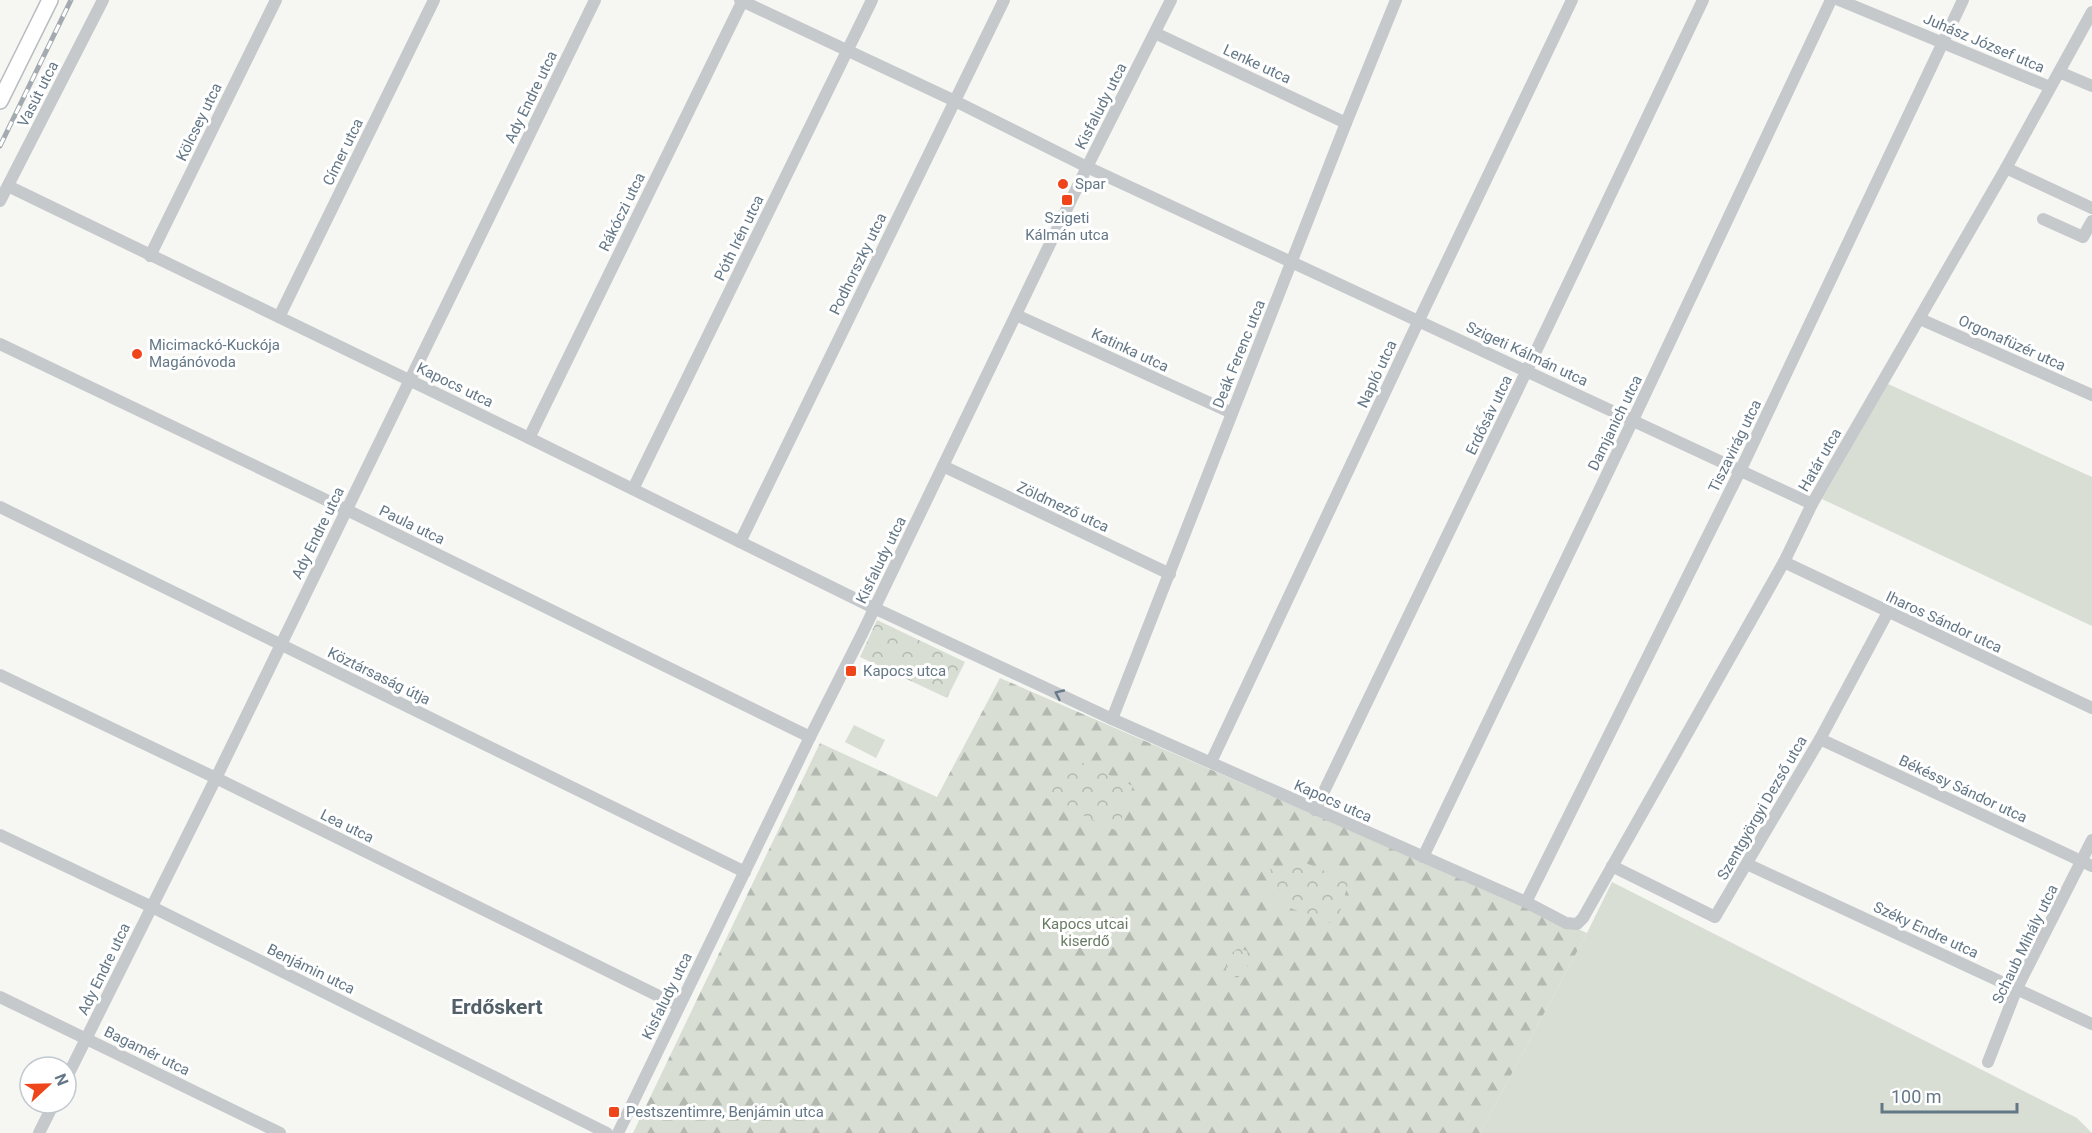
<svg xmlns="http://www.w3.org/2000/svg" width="2092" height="1133" viewBox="0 0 2092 1133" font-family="Roboto,sans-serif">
	<defs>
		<pattern id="forest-firs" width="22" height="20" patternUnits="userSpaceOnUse" patternTransform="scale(1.5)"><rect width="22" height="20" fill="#d8ded3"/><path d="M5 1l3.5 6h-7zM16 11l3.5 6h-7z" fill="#b3b9b1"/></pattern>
		<pattern id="park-crowns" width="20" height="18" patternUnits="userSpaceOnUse" patternTransform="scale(1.5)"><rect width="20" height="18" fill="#d8ded3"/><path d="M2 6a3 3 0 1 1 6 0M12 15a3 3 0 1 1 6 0" fill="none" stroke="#b3b9b1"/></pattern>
	</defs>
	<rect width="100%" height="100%" fill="#f6f6f3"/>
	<g fill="#d8ded3">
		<polygon points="1888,384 2092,477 2092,626 1822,499"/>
		<polygon points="854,725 885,740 876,758 845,742"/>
		<polygon points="1612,882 2077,1118 2092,1133 1480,1133 1587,933"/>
	</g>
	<polygon fill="url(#forest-firs)" points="1000,678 1587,933 1480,1133 633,1133 820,743 937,797"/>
	<g fill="url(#park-crowns)">
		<polygon points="877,620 965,662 947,698 860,657"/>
		<polygon points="1074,759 1133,786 1117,831 1046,798 1060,768"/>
		<polygon points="1296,859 1349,881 1336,925 1274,902 1270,866 1291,869"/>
		<path d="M1239,948L1247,951C1251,964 1248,970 1237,978L1227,974C1224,961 1227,955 1239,948Z"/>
	</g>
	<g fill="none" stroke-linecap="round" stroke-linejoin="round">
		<defs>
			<polyline id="major" points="0,101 50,0"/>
		</defs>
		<use href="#major" stroke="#b8bcc0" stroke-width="18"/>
		<g stroke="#c5c9cc" stroke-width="12">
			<polyline points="740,0 955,101 1087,167 1812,504"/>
			<polyline points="1839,0 2050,87"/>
			<polyline points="1155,33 1346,123"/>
			<polyline points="2059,72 2092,86"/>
			<polyline points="2006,168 2092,208"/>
			<polyline points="8,186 529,438 874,608 1112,719 1526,902 1566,923 1577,924 1583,918 1784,562 1812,504 2006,168 2092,12"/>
			<polyline points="0,201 103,0"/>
			<polyline points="2043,219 2083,237 2092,221"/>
			<polyline points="150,256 276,0"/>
			<polyline points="1016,315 1232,413"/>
			<polyline points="279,317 434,0"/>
			<polyline points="1920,319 2092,395"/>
			<polyline points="0,344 347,510 810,737"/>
			<polyline points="529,438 743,0"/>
			<polyline points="943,466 1170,574"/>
			<polyline points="633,489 872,0"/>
			<polyline points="0,507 745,872"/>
			<polyline points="740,542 1004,0"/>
			<polyline points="1784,562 2092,708"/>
			<polyline points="0,675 216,778 679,1006"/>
			<polyline points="1112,719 1346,123 1396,0"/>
			<polyline points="1820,739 2092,866"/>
			<polyline points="1211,762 1419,320 1572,0"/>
			<polyline points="1315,810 1527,370 1703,0"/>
			<polyline points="0,835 152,907 607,1133"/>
			<polyline points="1423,857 1633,420 1831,0"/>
			<polyline points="1747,864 2092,1024"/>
			<polyline points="1612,866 1715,917 1820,739 1888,612"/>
			<polyline points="1526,902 1741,469 1963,0"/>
			<polyline points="0,997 280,1133"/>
			<polyline points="1988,1062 2017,988 2092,840"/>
			<polyline points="66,1079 216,778 595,0"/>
			<polyline points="39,1133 54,1103"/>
			<polyline points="618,1133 810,737 862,634 1087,167 1171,0"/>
		</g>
		<use href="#major" stroke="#fff" stroke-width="15"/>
		<defs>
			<polyline id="rail" points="0,146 71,0"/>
		</defs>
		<use href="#rail" stroke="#a3aab0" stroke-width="5"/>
		<use href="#rail" stroke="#fff" stroke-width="3" stroke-dasharray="9" stroke-linecap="butt"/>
	</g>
	<defs><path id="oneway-chevron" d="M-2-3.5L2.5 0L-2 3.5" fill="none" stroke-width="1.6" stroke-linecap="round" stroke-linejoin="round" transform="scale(1.5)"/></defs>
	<use stroke="#687b8a" href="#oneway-chevron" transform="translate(1059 694) rotate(-155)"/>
	<g fill="#ef451a" stroke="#fff" stroke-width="2">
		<circle cx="1063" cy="184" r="6"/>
		<rect x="1061" y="194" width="12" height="12" rx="3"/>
		<circle cx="137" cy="354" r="6"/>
		<rect x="845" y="665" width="12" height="12" rx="3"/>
		<rect x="608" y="1106" width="12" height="12" rx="3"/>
	</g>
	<g text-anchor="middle" stroke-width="6" stroke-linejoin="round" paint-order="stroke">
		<g font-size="15" fill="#637786" stroke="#fff">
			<text transform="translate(1984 43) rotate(23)" y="5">Juhász József utca</text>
			<text transform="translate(1257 64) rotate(25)" y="5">Lenke utca</text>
			<text transform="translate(38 94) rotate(-63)" y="5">Vasút utca</text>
			<text transform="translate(531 97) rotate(-64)" y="5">Ady Endre utca</text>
			<text transform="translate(1101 106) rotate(-63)" y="5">Kisfaludy utca</text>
			<text transform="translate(199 122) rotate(-64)" y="5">Kölcsey utca</text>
			<text transform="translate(343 152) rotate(-64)" y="5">Címer utca</text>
			<text transform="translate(622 212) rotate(-64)" y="5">Rákóczi utca</text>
			<text transform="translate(739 238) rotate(-64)" y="5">Póth Irén utca</text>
			<text transform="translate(858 264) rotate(-64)" y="5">Podhorszky utca</text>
			<text transform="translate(2012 343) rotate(24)" y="5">Orgonafüzér utca</text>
			<text transform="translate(1130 350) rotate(25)" y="5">Katinka utca</text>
			<text transform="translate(1239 354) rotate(-68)" y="5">Deák Ferenc utca</text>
			<text transform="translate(1527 354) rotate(25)" y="5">Szigeti Kálmán utca</text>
			<text transform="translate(1377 374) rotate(-65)" y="5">Napló utca</text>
			<text transform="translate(455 385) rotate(26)" y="5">Kapocs utca</text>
			<text transform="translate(1489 415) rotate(-64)" y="5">Erdősáv utca</text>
			<text transform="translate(1615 423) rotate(-64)" y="5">Damjanich utca</text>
			<text transform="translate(1735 446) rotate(-64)" y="5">Tiszavirág utca</text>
			<text transform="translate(1820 460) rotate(-60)" y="5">Határ utca</text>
			<text transform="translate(1063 507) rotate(25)" y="5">Zöldmező utca</text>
			<text transform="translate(412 525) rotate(26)" y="5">Paula utca</text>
			<text transform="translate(318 533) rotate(-64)" y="5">Ady Endre utca</text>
			<text transform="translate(881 560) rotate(-64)" y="5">Kisfaludy utca</text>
			<text transform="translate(1944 622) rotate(25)" y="5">Iharos Sándor utca</text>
			<text transform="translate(379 676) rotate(26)" y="5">Köztársaság útja</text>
			<text transform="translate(1963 789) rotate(25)" y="5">Békéssy Sándor utca</text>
			<text transform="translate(1333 801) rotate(24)" y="5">Kapocs utca</text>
			<text transform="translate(1762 808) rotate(-60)" y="5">Szentgyörgyi Dezső utca</text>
			<text transform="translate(347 826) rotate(26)" y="5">Lea utca</text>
			<text transform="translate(1926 930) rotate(25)" y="5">Széky Endre utca</text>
			<text transform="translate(2025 944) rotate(-64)" y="5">Schaub Mihály utca</text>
			<text transform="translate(104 969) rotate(-64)" y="5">Ady Endre utca</text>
			<text transform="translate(311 969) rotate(26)" y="5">Benjámin utca</text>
			<text transform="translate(667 996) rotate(-64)" y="5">Kisfaludy utca</text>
			<text transform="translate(147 1051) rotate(26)" y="5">Bagamér utca</text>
		</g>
		<g font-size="15" fill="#637786" stroke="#fff" text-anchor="start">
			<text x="1075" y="189">Spar</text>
			<text x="1067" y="223" text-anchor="middle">Szigeti<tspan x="1067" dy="17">Kálmán utca</tspan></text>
			<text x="149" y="350">Micimackó-Kuckója<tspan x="149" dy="17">Magánóvoda</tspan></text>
			<text x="863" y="676">Kapocs utca</text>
			<text x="626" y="1117">Pestszentimre, Benjámin utca</text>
		</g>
		<g font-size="15" fill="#697c63" stroke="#fff">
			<text x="1085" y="929">Kapocs utcai<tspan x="1085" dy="17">kiserdő</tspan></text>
		</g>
		<g font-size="21" font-weight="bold" fill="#52606a" stroke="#fff">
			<text x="497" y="1014">Erdőskert</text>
		</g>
	</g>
	<g transform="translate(48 1085) rotate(68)"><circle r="28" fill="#ffffff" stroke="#c1c9cf" stroke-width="1.5"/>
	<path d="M0-4.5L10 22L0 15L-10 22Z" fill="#ef451a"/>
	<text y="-9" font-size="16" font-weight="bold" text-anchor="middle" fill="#637786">N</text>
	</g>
	<path d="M1882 1103v9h135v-9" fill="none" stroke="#637786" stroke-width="3"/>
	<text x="1891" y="1103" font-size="18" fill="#637786" stroke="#ffffff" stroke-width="4.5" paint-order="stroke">100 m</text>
</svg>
